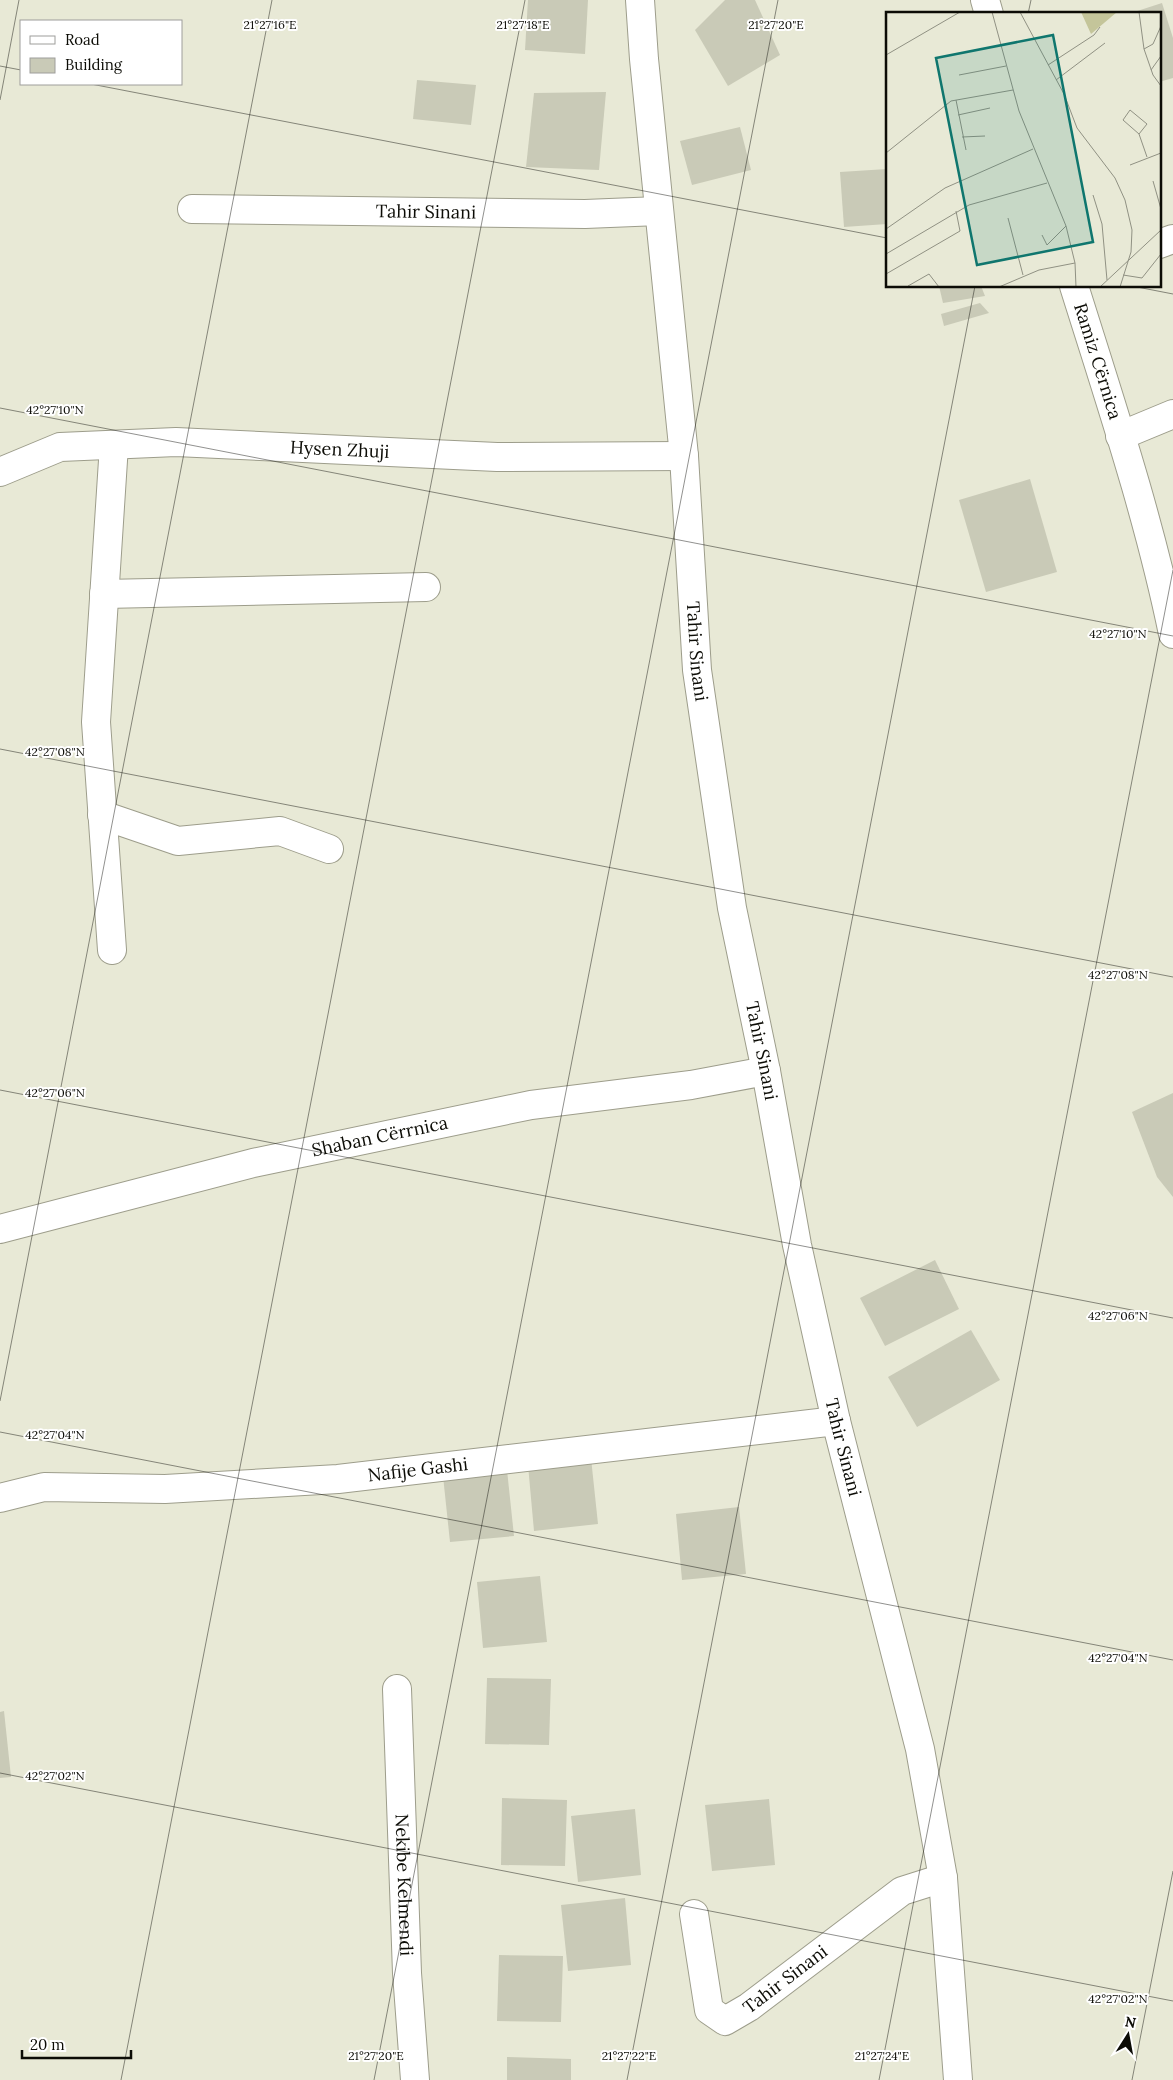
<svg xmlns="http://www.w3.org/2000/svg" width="1173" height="2080" viewBox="0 0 1173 2080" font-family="Lora,serif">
	<rect width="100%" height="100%" fill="#e8e9d6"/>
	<g fill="#c9cab7">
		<polygon points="528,0 588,0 585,54 525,50"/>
		<polygon points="725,0 755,0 780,55 728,86 695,30"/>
		<polygon points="1162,3 1173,38 1173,78 1159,82 1159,14 1131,13"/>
		<polygon points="417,80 476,85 471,125 413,119"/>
		<polygon points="606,92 599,170 526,167 534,93"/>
		<polygon points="740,127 751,170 692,185 680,141"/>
		<polygon points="887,169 887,224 844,227 840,172"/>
		<polygon points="939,286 981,286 985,296 943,303"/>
		<polygon points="980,303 989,313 944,326 941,314"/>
		<polygon points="1030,479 1057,572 986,592 959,500"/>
		<polygon points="1173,1093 1173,1197 1157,1177 1132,1112"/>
		<polygon points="935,1260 959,1309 885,1346 860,1298"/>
		<polygon points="971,1330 1000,1380 917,1427 888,1377"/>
		<polygon points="591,1458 598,1524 534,1531 528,1465"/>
		<polygon points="507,1470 514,1536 450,1542 443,1476"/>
		<polygon points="739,1507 746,1574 682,1580 676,1514"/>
		<polygon points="540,1576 547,1642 483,1648 477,1582"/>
		<polygon points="487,1678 551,1679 549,1745 485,1744"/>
		<polygon points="4,1711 11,1777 0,1778 0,1712"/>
		<polygon points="502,1798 567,1800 565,1866 501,1865"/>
		<polygon points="769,1799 775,1865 712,1871 705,1805"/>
		<polygon points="635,1809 641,1875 578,1882 571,1816"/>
		<polygon points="625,1898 631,1965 568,1971 561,1905"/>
		<polygon points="499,1955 563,1956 561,2022 497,2021"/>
		<polygon points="507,2057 571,2059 571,2080 507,2080"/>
	</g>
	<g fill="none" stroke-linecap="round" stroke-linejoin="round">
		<defs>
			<g id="minor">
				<path id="s1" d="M640,0L644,59L684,456L697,670L732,908L766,1071L797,1245L836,1421L920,1749L943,1878L958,2080"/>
				<polyline points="985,0 989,14"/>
				<path id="s2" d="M192,209L585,214L659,211"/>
				<polyline points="1159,244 1173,239"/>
				<path id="s3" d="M1074,286C1110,401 1149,517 1173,634"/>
				<polyline points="1120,436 1173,414"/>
				<path id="s4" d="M0,472L60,447L176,442L497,457L684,456"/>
				<polyline points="104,594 426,587"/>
				<polyline points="102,815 178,841 280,831 329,849"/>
				<polyline points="112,950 96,722 114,445"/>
				<path id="s5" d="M0,1229L253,1163L531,1105L691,1085L766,1071"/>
				<path id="s6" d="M0,1498L44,1487L165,1489L338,1479L836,1421"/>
				<path id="s7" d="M397,1689L407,1973L415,2080"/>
				<path id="s8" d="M694,1914L709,2010L725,2021L749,2007L902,1891L943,1878"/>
			</g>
		</defs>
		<use href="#minor" stroke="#9d9d8b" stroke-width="30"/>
		<use href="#minor" stroke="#fff" stroke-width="28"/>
	</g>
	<path fill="none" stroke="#0c0c06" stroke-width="1" stroke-opacity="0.45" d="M1028,14L1031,0M0,66L21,70M91,84L887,238M0,100L19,0M1132,286L1173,294M0,408L1173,636M0,749L1173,977M0,1090L1173,1318M0,1401L272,0M0,1432L1173,1660M0,1773L1173,2001M121,2080L525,0M374,2080L778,0M627,2080L975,286M879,2080L1173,570M1132,2080L1173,1871"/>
	<g text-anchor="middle" stroke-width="4" stroke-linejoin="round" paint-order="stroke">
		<g font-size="18" fill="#0c0c06" stroke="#fff">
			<text dy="6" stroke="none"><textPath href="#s2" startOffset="234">Tahir Sinani</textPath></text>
			<text dy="6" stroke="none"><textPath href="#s3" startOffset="79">Ramiz Cërnica</textPath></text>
			<text dy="6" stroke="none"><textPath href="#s4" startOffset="345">Hysen Zhuji</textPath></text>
			<text dy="6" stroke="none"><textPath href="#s1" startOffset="654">Tahir Sinani</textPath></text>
			<text dy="6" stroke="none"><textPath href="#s1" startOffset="1059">Tahir Sinani</textPath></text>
			<text dy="6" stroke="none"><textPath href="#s5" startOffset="391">Shaban Cërrnica</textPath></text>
			<text dy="6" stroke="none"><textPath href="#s1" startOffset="1464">Tahir Sinani</textPath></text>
			<text dy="6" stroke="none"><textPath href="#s6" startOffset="420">Nafije Gashi</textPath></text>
			<text dy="6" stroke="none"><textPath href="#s7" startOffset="196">Nekibe Kelmendi</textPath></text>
			<text dy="6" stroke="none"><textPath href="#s8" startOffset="190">Tahir Sinani</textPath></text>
		</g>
	</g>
	<g transform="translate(886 12)">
		<rect width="275" height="275" fill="#e8e9d6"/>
		<path d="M195,0H231L205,22Z" fill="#c4c59a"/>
		<path fill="none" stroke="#909183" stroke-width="1" d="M106,0L133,99L180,214L189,251L190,275M134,0L178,82L191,116L229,166L239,188L246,218L245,240L234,275M253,0L258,37L267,63L275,74M258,37L267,32L275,14M0,43L74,0M162,53L208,23L214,15M265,58L275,44M73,63L120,54M170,68L219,31M70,88L80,138M72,103L104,96M253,122L261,112L244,98L237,108L253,122L261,145M76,125L99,124M0,141L65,89L127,78M244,153L275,141M267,169L275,197M207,183L216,212L221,268M122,206L137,263M0,217L59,176L147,137M156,223L161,233L180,214M0,242L83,193L161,171M0,262L74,219L70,199M237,263L256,266L275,242M22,274L43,262L53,275M113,275L153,258L189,251M214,275L275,218"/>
		<path fill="#0f766e" fill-opacity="0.15" stroke="#0f766e" stroke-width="2.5" d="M167,23L207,230L91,253L50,46Z"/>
		<rect width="275" height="275" fill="none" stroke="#0c0c06" stroke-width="2.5"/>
	</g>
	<g font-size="12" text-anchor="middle" fill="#0c0c06" stroke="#fff" stroke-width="4" stroke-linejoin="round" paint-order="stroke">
		<text x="270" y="29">21°27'16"E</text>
		<text x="523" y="29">21°27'18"E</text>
		<text x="776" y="29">21°27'20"E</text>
		<text x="55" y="414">42°27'10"N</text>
		<text x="1118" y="638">42°27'10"N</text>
		<text x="55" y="756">42°27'08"N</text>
		<text x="1118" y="979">42°27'08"N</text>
		<text x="55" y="1097">42°27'06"N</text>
		<text x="1118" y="1320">42°27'06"N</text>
		<text x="55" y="1439">42°27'04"N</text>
		<text x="1118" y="1662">42°27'04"N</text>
		<text x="55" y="1780">42°27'02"N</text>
		<text x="1118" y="2003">42°27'02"N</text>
		<text x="376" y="2060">21°27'20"E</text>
		<text x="629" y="2060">21°27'22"E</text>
		<text x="882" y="2060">21°27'24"E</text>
	</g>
	<rect x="20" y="20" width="162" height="65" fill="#ffffff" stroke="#9e9e9b"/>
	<rect x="30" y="36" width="25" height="8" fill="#ffffff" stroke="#9e9e9b"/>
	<text x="65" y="45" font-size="15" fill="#0c0c06">Road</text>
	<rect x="30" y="58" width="25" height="15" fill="#c9cab7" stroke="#9e9e9b"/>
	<text x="65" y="70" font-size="15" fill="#0c0c06">Building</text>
	<g transform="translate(1128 2035) rotate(11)" stroke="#ffffff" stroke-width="4" paint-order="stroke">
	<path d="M0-4L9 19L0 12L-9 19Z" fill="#0c0c06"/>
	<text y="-8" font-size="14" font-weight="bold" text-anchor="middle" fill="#0c0c06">N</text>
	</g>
	<path d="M22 2050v8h109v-8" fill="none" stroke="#0c0c06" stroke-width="2.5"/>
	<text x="30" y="2050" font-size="15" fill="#0c0c06" stroke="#ffffff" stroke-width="4" paint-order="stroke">20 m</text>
</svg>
